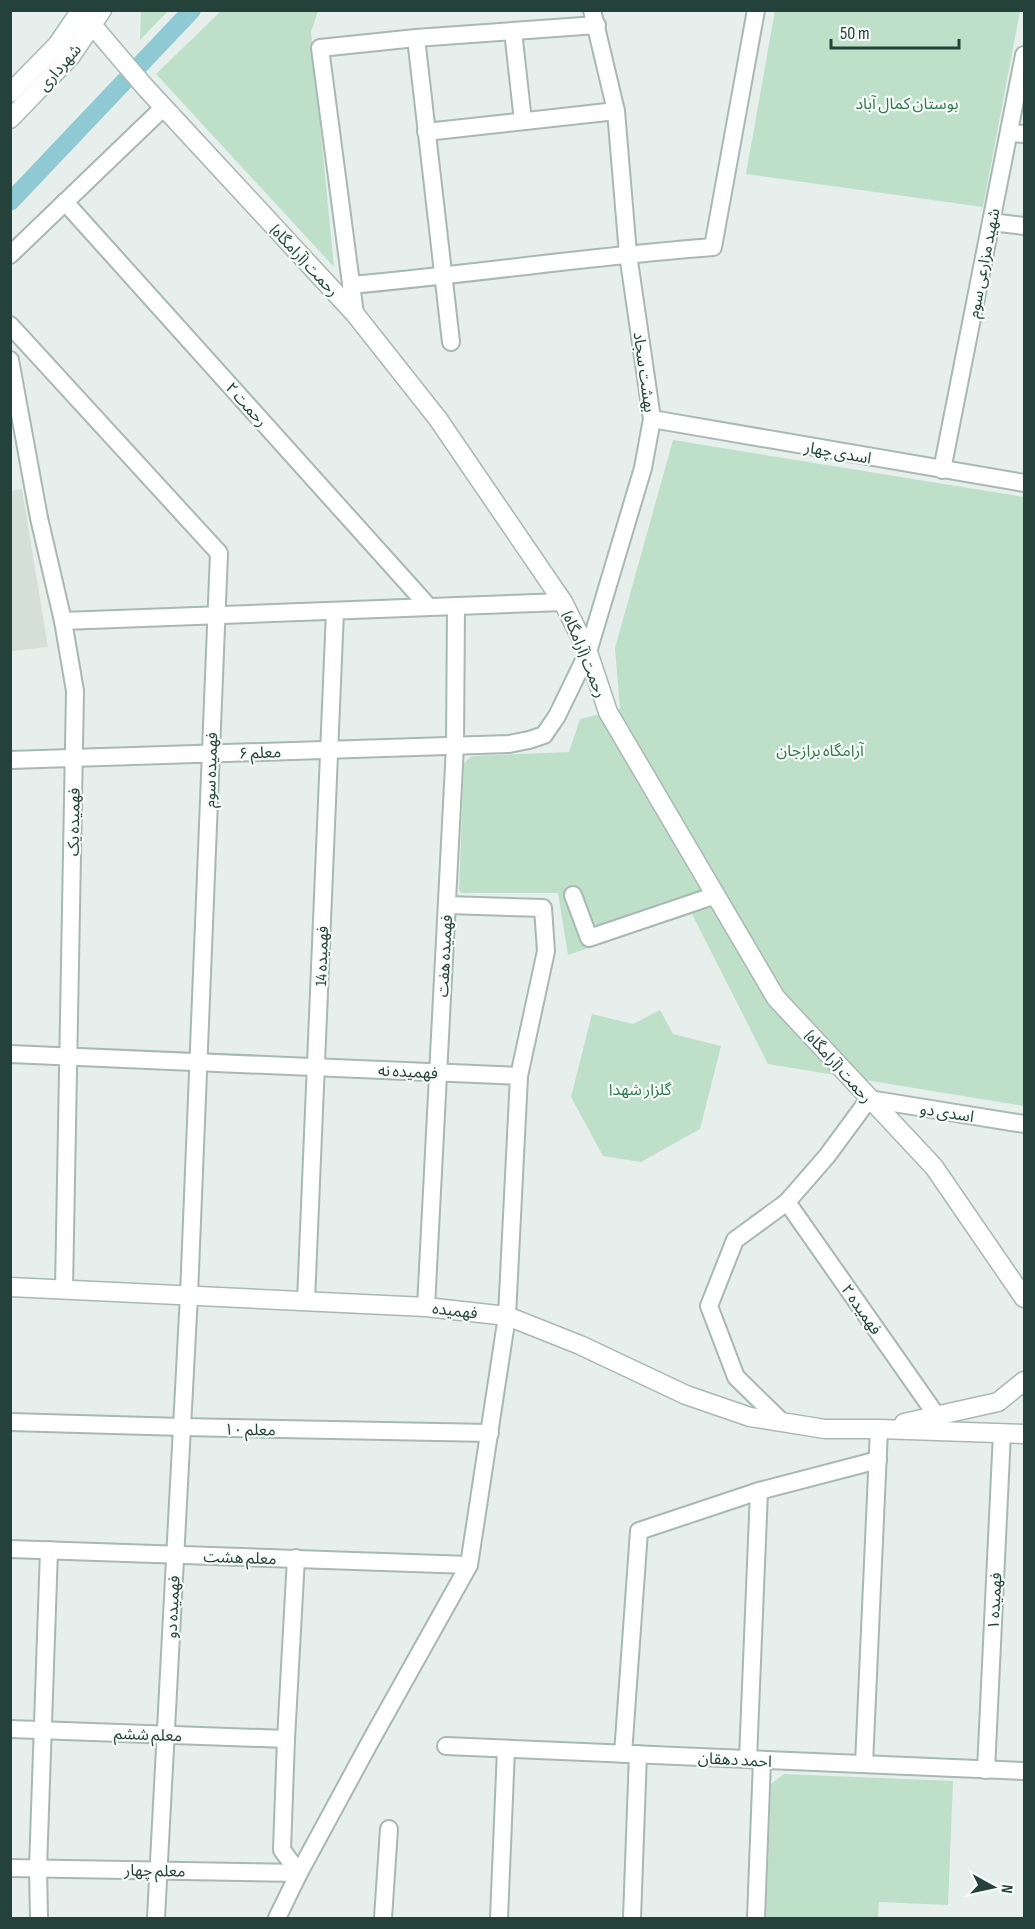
<svg xmlns="http://www.w3.org/2000/svg" width="1035" height="1929" viewBox="0 0 1035 1929" font-family="'Sofia Sans Condensed','Noto Sans Arabic',sans-serif">
	<rect width="100%" height="100%" fill="#e6efeb"/>
	<polygon fill="#d4dfda" points="22,489 48,647 11,651 11,491"/>
	<g fill="#bfe0c8">
		<polygon points="141,11 168,11 140,40"/>
		<polygon points="221,11 318,11 311,32 334,267 156,74"/>
		<polygon points="775,11 1020,11 983,207 746,174"/>
		<polygon points="673,440 1024,497 1024,1106 768,1064 692,914 568,955 558,893 461,893 459,890 464,763 472,756 569,752 580,719 620,709 615,648"/>
		<polygon points="660,1010 673,1034 721,1046 700,1129 641,1162 603,1156 571,1097 592,1014 633,1024"/>
		<polygon points="784,1774 953,1781 948,1905 879,1902 878,1918 766,1918 771,1784"/>
	</g>
	<g fill="none" stroke-linecap="round" stroke-linejoin="round">
		<polyline stroke="#8ec9d4" stroke-width="18" points="10,202 192,10"/>
		<defs>
			<g id="minor">
				<polyline points="513,31 523,121"/>
				<polyline points="416,38 451,342"/>
				<polyline points="426,132 616,111"/>
				<polyline points="1009,133 1024,134"/>
				<polyline points="65,202 429,607"/>
				<polyline points="991,222 1024,226"/>
				<polyline points="10,255 164,107"/>
				<path d="M351,285C472,274 592,256 713,247L756,10"/>
				<polyline points="355,314 320,48 416,38 597,25"/>
				<polyline points="10,325 219,553 189,1295 156,1918"/>
				<polyline points="10,360 39,518 63,621 75,691 64,1289"/>
				<polyline points="652,419 1024,483"/>
				<polyline points="942,470 1024,55"/>
				<polyline points="63,621 563,602"/>
				<polyline points="10,760 509,744 529,740 544,735 557,716 588,652 643,468 652,419 628,254 616,111 592,10"/>
				<polyline points="573,895 589,938 716,895"/>
				<polyline points="447,905 543,908 546,951 519,1076"/>
				<polyline points="10,1054 519,1076 507,1316 469,1565 370,1742 299,1873 277,1918"/>
				<polyline points="787,1202 937,1416"/>
				<polyline points="306,1301 335,611"/>
				<polyline points="426,1307 455,746 456,606"/>
				<polyline points="10,1422 182,1427 490,1433"/>
				<polyline points="782,1422 736,1377 709,1306 735,1240 787,1202 827,1156 869,1099 1024,1124"/>
				<polyline points="10,1549 469,1565"/>
				<polyline points="296,1558 286,1739 282,1850 299,1873"/>
				<polyline points="10,1729 286,1739"/>
				<polyline points="446,1746 1024,1771"/>
				<polyline points="623,1754 639,1531 759,1491 878,1460"/>
				<polyline points="748,1759 759,1491"/>
				<polyline points="864,1764 879,1429"/>
				<polyline points="986,1770 1002,1433"/>
				<polyline points="10,1868 299,1873"/>
				<polyline points="39,1918 38,1868 49,1550"/>
				<polyline points="383,1918 389,1829"/>
				<polyline points="499,1918 506,1749"/>
				<polyline points="632,1918 638,1754"/>
				<polyline points="756,1918 762,1760"/>
			</g>
			<g id="tertiary">
				<polyline points="82,13 145,87 355,314 438,419 563,602 588,652 608,712 776,998 934,1167 1024,1298"/>
				<polyline points="10,1287 426,1307 507,1316 580,1345 686,1395 750,1417 825,1429 879,1429 1024,1434"/>
				<polyline points="904,1423 998,1402 1024,1381"/>
			</g>
			<g id="secondary">
				<polyline points="10,93 57,45 81,10"/>
				<polyline points="10,119 71,56 102,10"/>
			</g>
		</defs>
		<use href="#minor" stroke="#a8b8b2" stroke-width="20"/>
		<use href="#tertiary" stroke="#a8b8b2" stroke-width="21"/>
		<use href="#secondary" stroke="#a4bbb3" stroke-width="21"/>
		<use href="#minor" stroke="#fff" stroke-width="16"/>
		<use href="#tertiary" stroke="#fff" stroke-width="18"/>
		<use href="#secondary" stroke="#fff" stroke-width="18"/>
	</g>
	<g text-anchor="middle" stroke-width="4.5" stroke-linejoin="round" paint-order="stroke">
		<g font-size="16" fill="#24423a" stroke="#f7fbf9">
			<text transform="translate(59 67) rotate(-49)" y="6">شهرداری</text>
			<text transform="translate(305 260) rotate(47)" y="6">رحمت (آرامگاه)</text>
			<text transform="translate(983 263) rotate(-79)" y="6">شهید مزارعی سوم</text>
			<text transform="translate(645 372) rotate(82)" y="6">بهشت سجاد</text>
			<text transform="translate(247 404) rotate(48)" y="6">رحمت ۲</text>
			<text transform="translate(838 452) rotate(10)" y="6">اسدی چهار</text>
			<text transform="translate(585 654) rotate(68)" y="6">رحمت (آرامگاه)</text>
			<text transform="translate(260 752) rotate(-2)" y="6">معلم ۶</text>
			<text transform="translate(210 770) rotate(-88)" y="6">فهمیده سوم</text>
			<text transform="translate(73 822) rotate(-89)" y="6">فهمیده یک</text>
			<text transform="translate(321 956) rotate(-88)" y="6">فهمیده 14</text>
			<text transform="translate(444 956) rotate(-87)" y="6">فهمیده هفت</text>
			<text transform="translate(839 1066) rotate(48)" y="6">رحمت (آرامگاه)</text>
			<text transform="translate(408 1071) rotate(3)" y="6">فهمیده نه</text>
			<text transform="translate(947 1112) rotate(9)" y="6">اسدی دو</text>
			<text transform="translate(862 1309) rotate(55)" y="6">فهمیده ۲</text>
			<text transform="translate(455 1310) rotate(7)" y="6">فهمیده</text>
			<text transform="translate(250 1429) rotate(1)" y="6">معلم ۱۰</text>
			<text transform="translate(240 1557) rotate(2)" y="6">معلم هشت</text>
			<text transform="translate(994 1601) rotate(-87)" y="6">فهمیده ۱</text>
			<text transform="translate(172 1607) rotate(-87)" y="6">فهمیده دو</text>
			<text transform="translate(148 1734) rotate(2)" y="6">معلم ششم</text>
			<text transform="translate(735 1759) rotate(3)" y="6">احمد دهقان</text>
			<text transform="translate(155 1870) rotate(1)" y="6">معلم چهار</text>
		</g>
		<g font-size="16" fill="#2d7a4b" stroke="#f7fbf9">
			<text x="907" y="109">بوستان کمال آباد</text>
			<text x="820" y="756">آرامگاه برازجان</text>
			<text x="640" y="1095">گلزار شهدا</text>
		</g>
	</g>
	<rect width="1035" height="1929" fill="none" stroke="#24423a" stroke-width="24"/>
	<g transform="translate(993 1887) rotate(98)" stroke="#f7fbf9" stroke-width="4.5" paint-order="stroke">
	<path d="M0-4.5L10 22L0 15L-10 22Z" fill="#24423a"/>
	<text y="-9" font-size="16" font-weight="bold" text-anchor="middle" fill="#24423a">N</text>
	</g>
	<path d="M831 39v9h128v-9" fill="none" stroke="#24423a" stroke-width="3"/>
	<text x="840" y="39" font-size="18" fill="#24423a" stroke="#f7fbf9" stroke-width="4.5" paint-order="stroke">50 m</text>
</svg>
